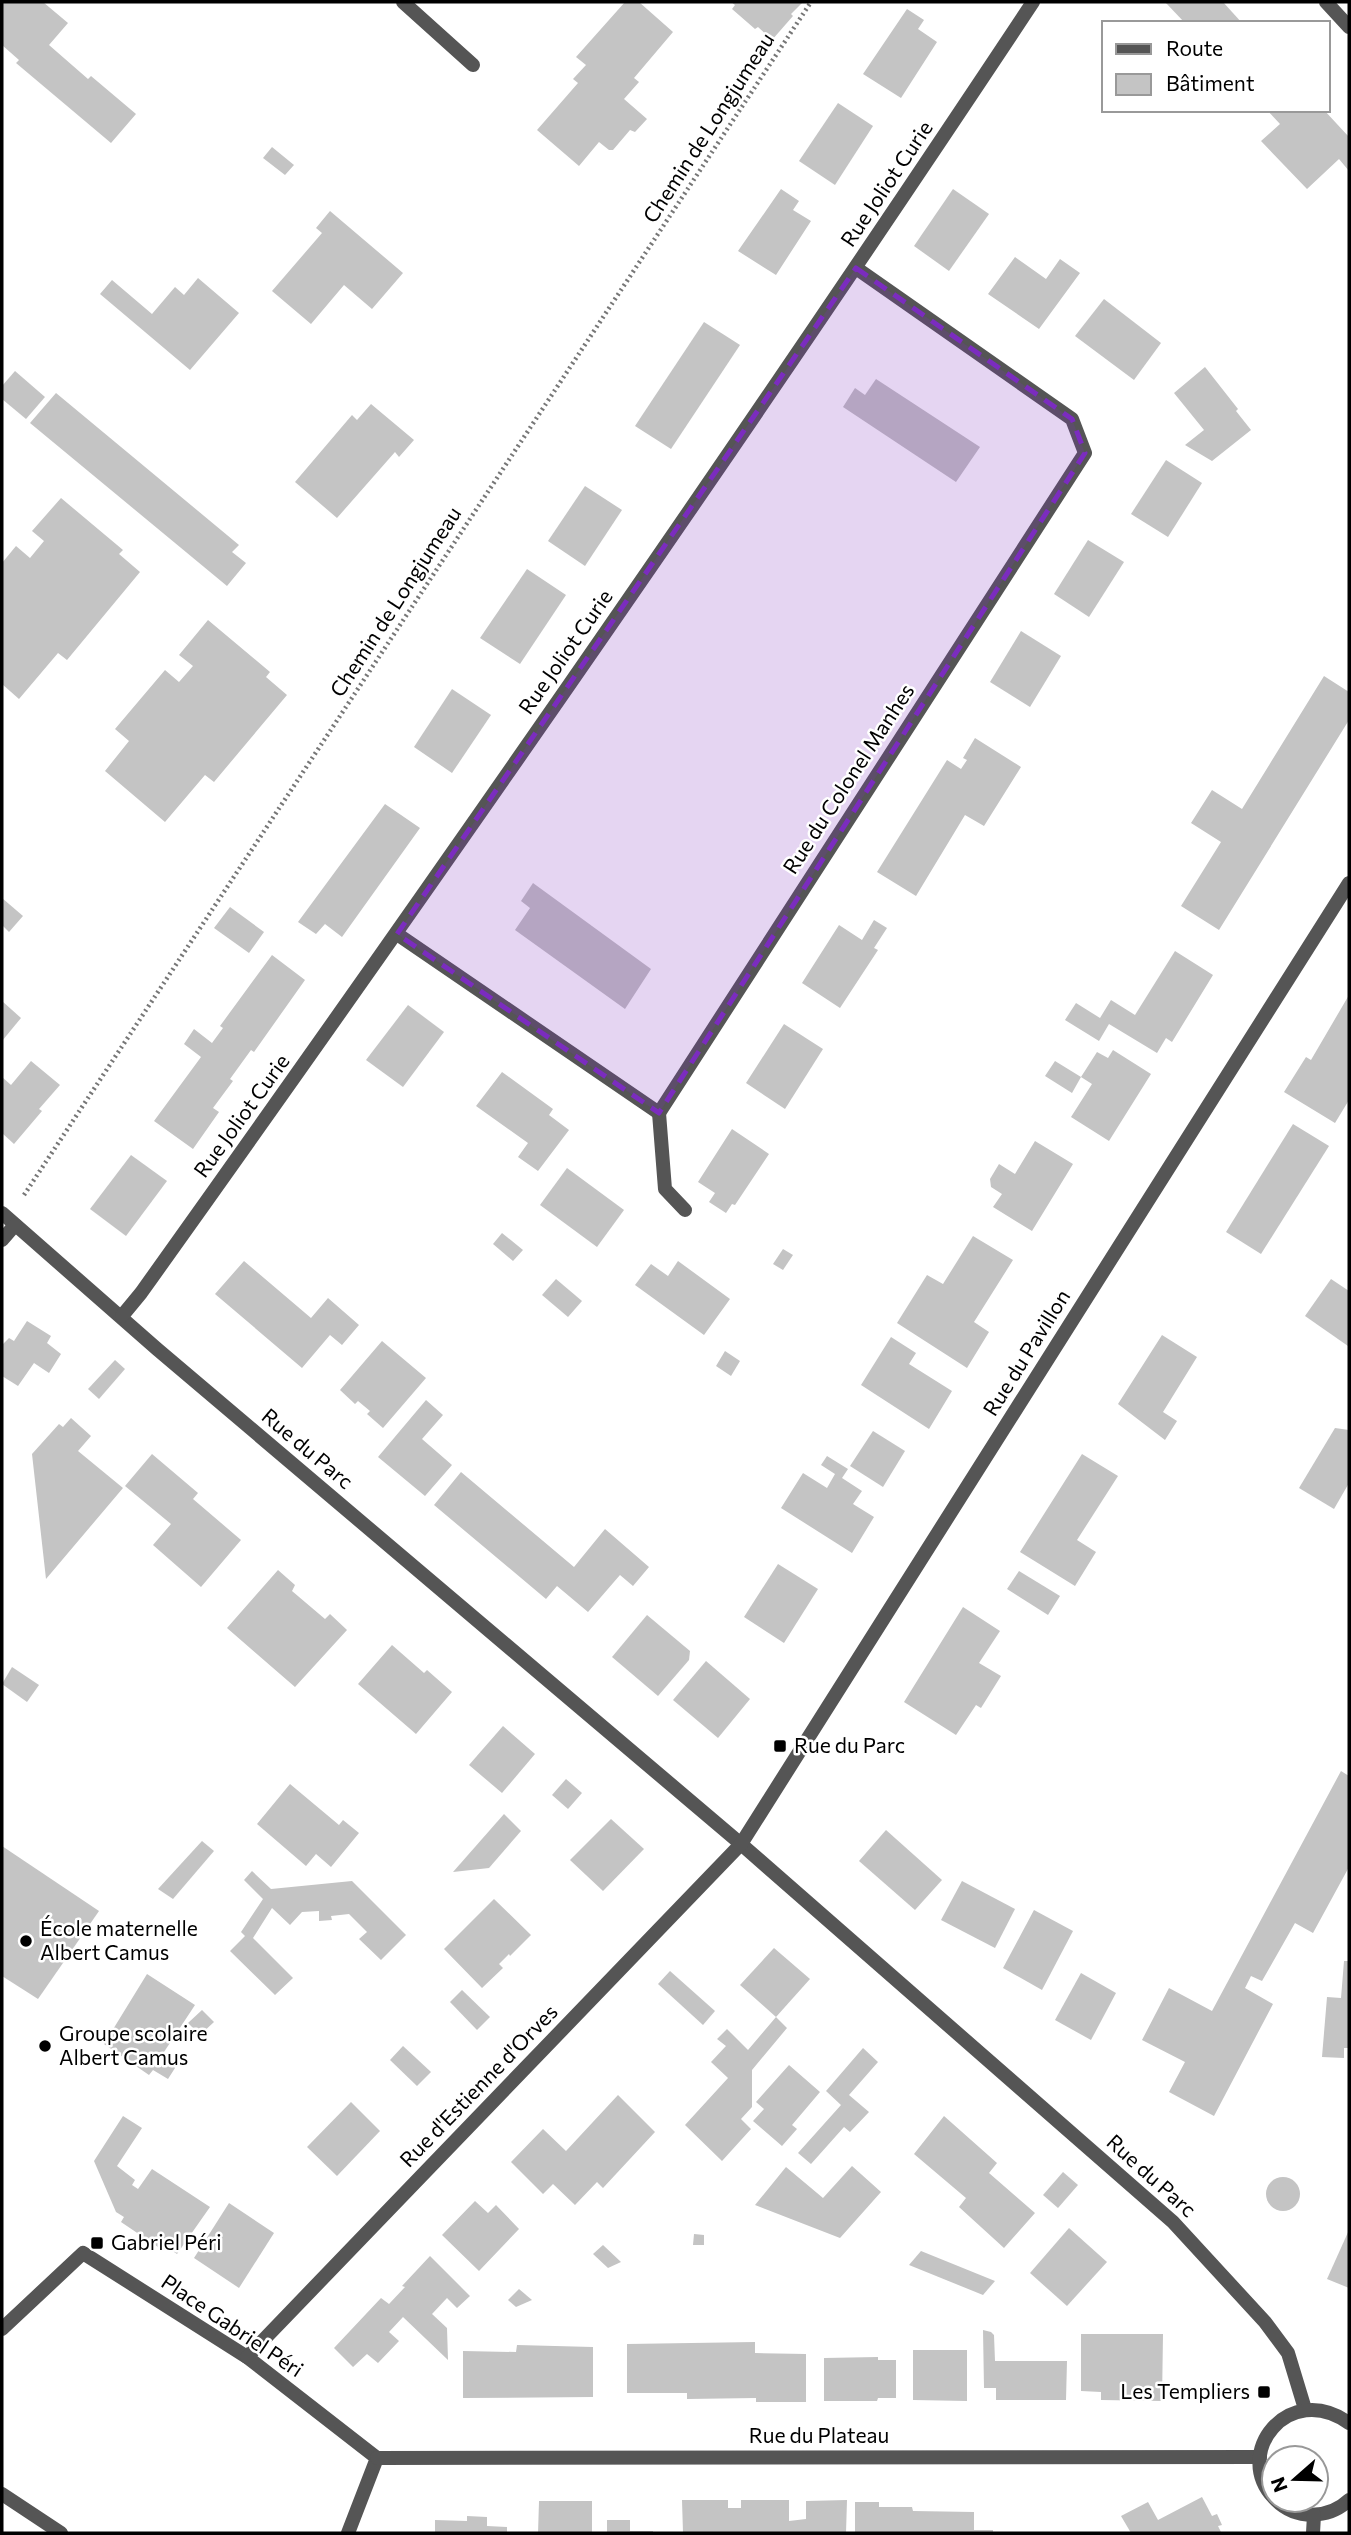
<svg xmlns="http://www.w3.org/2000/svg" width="1351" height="2535" viewBox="0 0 1351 2535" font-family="Commissioner,sans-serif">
	<rect width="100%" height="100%" fill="#fff"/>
	<g fill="#c4c4c4">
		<polygon points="2,2 43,2 68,23 49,45 88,79 91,76 136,114 111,143 16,63 19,60 2,45"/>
		<polygon points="625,2 639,2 673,32 634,78 639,82 624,99 647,119 635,132 630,130 613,150 609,150 599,142 579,166 537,130 578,83 573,79 586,65 576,57"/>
		<polygon points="731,2 803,2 791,14 793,16 772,40 758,27 755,29 732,9 735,5"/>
		<polygon points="1165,2 1223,2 1242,23 1185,23"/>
		<polygon points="907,9 924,20 918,29 937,42 901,98 863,74"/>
		<polygon points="838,103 873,126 835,185 799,161"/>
		<polygon points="1267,110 1324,110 1349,137 1349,171 1339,159 1307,189 1261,141 1280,124"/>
		<polygon points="272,147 294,165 285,175 263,158"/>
		<polygon points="781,189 799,201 793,210 811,221 776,275 738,251"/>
		<polygon points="953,189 989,214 949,271 914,246"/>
		<polygon points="330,211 403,273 372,309 344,285 311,324 272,291 322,233 316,228"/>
		<polygon points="1015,257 1046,279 1060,259 1080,273 1039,329 988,294"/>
		<polygon points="198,278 239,313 190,370 100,294 112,280 152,314 175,287 184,295"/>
		<polygon points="1104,299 1161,343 1134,380 1075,336"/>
		<polygon points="704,322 740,345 671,449 635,426"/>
		<polygon points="1205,367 1238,409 1236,411 1251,430 1212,461 1185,445 1204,430 1174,393"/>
		<polygon points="15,371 45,397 26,419 2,399 2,386"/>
		<polygon points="876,379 980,447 956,482 843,407 855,388 865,395"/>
		<polygon points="56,393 239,545 232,552 246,563 227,586 30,423"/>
		<polygon points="371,404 414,440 399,457 395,452 337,518 295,482 352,415 357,420"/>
		<polygon points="1166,460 1202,483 1168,537 1131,514"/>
		<polygon points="585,486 622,510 585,566 548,541"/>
		<polygon points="61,498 123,550 119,554 140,572 67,660 58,653 19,699 2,684 2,563 16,546 30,558 44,541 32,531"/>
		<polygon points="1088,540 1124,562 1089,617 1054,594"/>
		<polygon points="527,569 566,595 520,664 480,638"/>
		<polygon points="208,620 270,672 266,677 287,695 214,782 205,775 165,822 105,771 129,741 115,729 165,670 179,682 193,666 179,655"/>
		<polygon points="1021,631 1061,656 1030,707 990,682"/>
		<polygon points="1324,676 1349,692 1349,720 1219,930 1181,906 1221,842 1191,823 1212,790 1242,809"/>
		<polygon points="452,689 491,715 452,773 414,747"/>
		<polygon points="975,738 1021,767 984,826 965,815 916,896 877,872 947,760 961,769 967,760 963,758"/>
		<polygon points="385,804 420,828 342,937 325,924 316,934 298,922"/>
		<polygon points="533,883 651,969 625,1009 515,930 530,908 521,901"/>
		<polygon points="2,898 23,916 9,932 2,925"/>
		<polygon points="230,907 264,932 249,953 214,928"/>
		<polygon points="874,920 887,928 874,948 878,950 840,1008 802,983 839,925 862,940"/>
		<polygon points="1175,951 1213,975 1172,1042 1166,1038 1157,1053 1109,1024 1099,1041 1065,1020 1076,1003 1100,1018 1111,1000 1135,1015"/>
		<polygon points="272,955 305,980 254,1052 251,1050 230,1079 233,1081 213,1108 219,1112 193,1149 154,1121 201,1057 184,1044 194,1029 212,1043 223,1028 220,1026"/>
		<polygon points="1349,995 1349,1100 1335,1123 1284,1092 1306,1057 1311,1060"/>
		<polygon points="2,1001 21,1018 2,1041"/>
		<polygon points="408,1005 444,1032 403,1087 366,1060"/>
		<polygon points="784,1024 823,1049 785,1109 746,1083"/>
		<polygon points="1113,1050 1151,1074 1109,1141 1071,1117 1092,1084 1081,1077 1072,1093 1045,1076 1055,1061 1081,1077 1097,1052 1108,1058"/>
		<polygon points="31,1061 60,1085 39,1109 42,1111 14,1144 2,1133 2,1077 11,1085"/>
		<polygon points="502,1072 553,1109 549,1115 569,1130 538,1171 518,1157 528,1143 476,1106"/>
		<polygon points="1293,1124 1329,1146 1261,1254 1226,1232"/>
		<polygon points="732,1129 769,1154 735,1205 732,1204 726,1213 709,1202 715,1193 698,1182"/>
		<polygon points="1035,1141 1073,1164 1032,1231 993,1207 1002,1194 991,1187 990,1179 999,1164 1015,1174"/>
		<polygon points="131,1155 167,1181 126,1236 90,1209"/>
		<polygon points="567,1168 624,1210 597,1247 540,1205"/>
		<polygon points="502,1233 523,1250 513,1261 493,1244"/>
		<polygon points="973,1236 1013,1260 974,1322 989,1332 967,1368 897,1323 927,1275 943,1284"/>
		<polygon points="783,1249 793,1255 783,1270 773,1264"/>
		<polygon points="244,1261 311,1318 328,1298 359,1325 342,1345 330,1335 302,1368 215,1294"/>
		<polygon points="678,1261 730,1299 704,1335 635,1285 651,1264 668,1276"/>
		<polygon points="556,1279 582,1301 568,1317 542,1295"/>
		<polygon points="1331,1279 1349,1291 1348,1346 1305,1316"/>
		<polygon points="27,1321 51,1336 47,1343 61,1354 49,1373 34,1363 18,1386 2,1376 2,1345 9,1338 14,1341"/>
		<polygon points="1162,1335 1197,1357 1163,1412 1177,1421 1165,1440 1118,1404"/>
		<polygon points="891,1337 916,1353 909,1364 952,1391 929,1429 861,1385"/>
		<polygon points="382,1341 426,1378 383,1428 367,1414 370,1411 358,1401 355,1404 340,1390"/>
		<polygon points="725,1351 740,1361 731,1376 716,1366"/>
		<polygon points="115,1360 125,1369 99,1399 88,1389"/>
		<polygon points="426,1400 443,1415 422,1439 452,1465 425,1496 378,1457"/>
		<polygon points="71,1418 91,1436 78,1451 123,1488 46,1579 32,1454 59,1424 63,1427"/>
		<polygon points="1335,1428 1349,1430 1349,1483 1334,1509 1299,1488"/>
		<polygon points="873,1431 905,1451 883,1487 850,1466"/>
		<polygon points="152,1454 198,1493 193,1499 241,1540 201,1587 153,1545 171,1524 125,1486"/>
		<polygon points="1082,1454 1118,1476 1077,1540 1096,1552 1075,1586 1020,1552"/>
		<polygon points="827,1456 848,1469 842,1478 862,1491 853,1504 874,1517 852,1553 781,1508 803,1473 827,1488 835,1474 821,1465"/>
		<polygon points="461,1472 574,1567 605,1529 649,1567 633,1586 620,1575 588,1612 557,1586 546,1599 434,1505"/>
		<polygon points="778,1564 818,1589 784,1643 744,1617"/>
		<polygon points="278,1570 295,1585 292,1591 325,1619 330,1614 347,1630 295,1687 227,1628"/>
		<polygon points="1019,1571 1060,1596 1048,1615 1007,1589"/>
		<polygon points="963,1607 1000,1631 979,1663 1001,1676 981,1708 976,1705 956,1735 904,1702"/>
		<polygon points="647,1615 690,1651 689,1660 658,1696 612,1657"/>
		<polygon points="392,1645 424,1673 427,1670 452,1692 416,1734 358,1684"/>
		<polygon points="706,1661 750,1699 718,1738 673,1700"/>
		<polygon points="12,1667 39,1685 27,1702 2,1684"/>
		<polygon points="503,1726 535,1754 502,1793 469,1765"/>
		<polygon points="1341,1771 1349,1776 1349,1867 1313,1933 1295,1923 1262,1981 1251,1976 1245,1988 1273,2004 1214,2116 1169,2092 1185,2062 1142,2040 1169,1988 1212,2011"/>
		<polygon points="566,1779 582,1793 568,1809 552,1795"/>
		<polygon points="290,1784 339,1825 343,1820 359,1833 331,1867 316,1854 306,1866 257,1824"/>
		<polygon points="504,1814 521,1831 489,1868 453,1872"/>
		<polygon points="611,1819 644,1849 603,1891 570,1860"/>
		<polygon points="886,1830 942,1880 915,1910 859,1861"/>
		<polygon points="202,1841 214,1851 173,1899 158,1889"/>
		<polygon points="2,1846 99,1911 38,1999 2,1976"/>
		<polygon points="252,1871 271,1889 352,1881 406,1935 381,1960 359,1939 367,1932 349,1914 331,1916 332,1920 319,1921 319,1911 302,1912 290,1925 272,1908 253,1938 293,1978 275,1995 230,1951 245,1936 241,1932 263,1899 244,1880"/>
		<polygon points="962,1881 1015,1909 995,1948 941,1920"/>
		<polygon points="494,1899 531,1935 510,1956 509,1954 499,1964 503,1968 482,1988 444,1949"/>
		<polygon points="1034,1910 1073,1931 1042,1990 1003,1968"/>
		<polygon points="774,1948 810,1979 776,2017 740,1985"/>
		<polygon points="1344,1961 1349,1961 1349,2048 1344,2048 1344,2058 1322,2057 1327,1997 1341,1998"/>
		<polygon points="670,1971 715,2011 703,2025 658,1984"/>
		<polygon points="1081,1973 1116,1993 1091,2040 1055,2020"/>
		<polygon points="147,1974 195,2005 162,2055 175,2068 168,2079 153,2070 149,2075 104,2044"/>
		<polygon points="462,1990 490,2017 477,2030 450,2002"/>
		<polygon points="202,2010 214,2022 200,2035 188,2023"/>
		<polygon points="776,2017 787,2028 752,2070 752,2107 741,2119 751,2129 722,2161 685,2125 728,2078 711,2062 726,2046 717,2039 727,2029 748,2050"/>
		<polygon points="403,2046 431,2072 417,2086 390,2060"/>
		<polygon points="863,2048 878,2062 849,2095 869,2112 850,2132 844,2127 811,2164 798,2153 841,2105 826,2091"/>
		<polygon points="789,2065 820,2092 792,2125 797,2129 782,2146 753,2121 764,2109 756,2102"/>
		<polygon points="618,2095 655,2132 603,2188 597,2182 575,2205 553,2184 543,2194 511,2162 543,2129 566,2151"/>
		<polygon points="351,2102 380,2131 337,2176 307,2147"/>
		<polygon points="123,2116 142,2128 117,2166 135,2180 132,2185 138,2189 152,2169 210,2207 177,2254 161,2243 158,2247 121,2222 124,2217 116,2212 94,2161"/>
		<polygon points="944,2116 997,2163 989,2173 1035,2213 1004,2248 959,2207 966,2198 914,2154"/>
		<polygon points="852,2166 881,2192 840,2238 755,2205 786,2167 823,2198"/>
		<polygon points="1063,2172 1078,2185 1058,2208 1043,2195"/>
		<circle cx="1283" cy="2194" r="17"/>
		<polygon points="475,2201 488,2213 496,2205 519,2229 479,2271 442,2235"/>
		<polygon points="229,2203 274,2233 239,2288 194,2258"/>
		<polygon points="1069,2228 1107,2262 1067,2306 1030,2273"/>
		<polygon points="1349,2230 1349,2288 1327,2279"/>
		<polygon points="694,2234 704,2235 704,2245 693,2245"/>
		<polygon points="603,2245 621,2262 608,2268 593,2254"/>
		<polygon points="921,2251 995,2281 983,2295 909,2265"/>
		<polygon points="430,2256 470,2296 457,2308 447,2298 432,2314 447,2328 448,2360 403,2317 389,2332 399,2341 378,2363 367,2354 353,2367 334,2348 381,2298 389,2304 405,2287 402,2286"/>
		<polygon points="519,2289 532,2300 516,2307 508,2300"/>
		<polygon points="983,2330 991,2332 994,2335 995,2361 1067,2361 1066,2400 996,2400 996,2388 984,2388"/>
		<polygon points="1081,2334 1163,2334 1162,2401 1101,2400 1101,2392 1081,2391"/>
		<polygon points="755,2342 755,2353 806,2354 806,2402 756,2402 756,2398 687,2399 687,2393 627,2393 627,2344"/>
		<polygon points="517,2345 593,2347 593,2397 463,2398 463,2351 516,2352"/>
		<polygon points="913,2350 967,2350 967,2401 913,2400"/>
		<polygon points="878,2357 878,2360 896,2360 896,2398 878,2398 877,2401 824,2401 824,2358"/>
		<polygon points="1202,2497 1212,2516 1217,2514 1222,2525 1218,2526 1221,2532 1131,2533 1121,2516 1148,2502 1158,2520"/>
		<polygon points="682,2500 728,2500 728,2508 741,2508 741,2500 789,2500 789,2521 806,2519 806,2501 847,2500 846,2533 683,2533"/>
		<polygon points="539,2501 592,2501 592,2533 538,2533"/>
		<polygon points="855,2502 879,2502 879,2507 912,2507 913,2511 974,2512 974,2530 993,2530 993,2533 855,2533"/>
		<polygon points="467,2516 487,2517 487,2526 507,2527 507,2533 435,2533 435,2520 467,2521"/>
		<polygon points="607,2520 630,2520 630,2531 653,2531 653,2533 607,2533"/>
	</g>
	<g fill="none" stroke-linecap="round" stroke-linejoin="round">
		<polyline stroke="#777" stroke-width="4.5" stroke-dasharray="2 3.5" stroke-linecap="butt" points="24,1195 811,2"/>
		<g stroke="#555" stroke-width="14">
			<polyline points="403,2 473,65"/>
			<polyline points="1326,2 1349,27"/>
			<polyline points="397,934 659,1113 1085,453 1072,419 856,268"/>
			<polyline points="659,1113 665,1189 685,1210"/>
			<polyline points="2,1213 157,1349 741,1844 1173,2222 1265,2322 1288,2353 1305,2409"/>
			<polyline points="2,1240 15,1225"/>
			<path d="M122,1316L141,1293C445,867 744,438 1033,2"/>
			<polyline points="2,2329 83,2253 247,2357 377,2458 348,2533"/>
			<polyline points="247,2357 741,1844 1349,883"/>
			<polyline points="377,2458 1260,2457"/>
			<polyline points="2,2494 61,2533"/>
			<path d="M1274,2498C1232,2454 1288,2380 1349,2423"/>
			<path d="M1276,2500C1296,2520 1329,2519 1349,2500"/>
			<polyline points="1313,2533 1314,2515"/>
		</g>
	</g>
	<path fill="#7b2cbf" fill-opacity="0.2" stroke="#7b2cbf" stroke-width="5" stroke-dasharray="14 9" stroke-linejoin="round" d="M856,268L1072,419L1085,453L659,1113L397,934Z"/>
	<g fill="#000" stroke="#fff" stroke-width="2.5">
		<rect x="773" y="1739" width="14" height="14" rx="3.5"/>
		<circle cx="26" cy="1941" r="7"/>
		<circle cx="45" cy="2046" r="7"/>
		<rect x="90" y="2236" width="14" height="14" rx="3.5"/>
		<rect x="1257" y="2385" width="14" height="14" rx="3.5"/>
	</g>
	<g text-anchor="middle" stroke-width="5" stroke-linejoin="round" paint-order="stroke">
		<g font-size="21" fill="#000" stroke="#fff">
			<text transform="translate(709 128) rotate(-57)" y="7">Chemin de Longjumeau</text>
			<text transform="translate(887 184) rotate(-56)" y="7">Rue Joliot Curie</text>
			<text transform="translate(396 602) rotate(-57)" y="7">Chemin de Longjumeau</text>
			<text transform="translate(566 652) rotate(-55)" y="7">Rue Joliot Curie</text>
			<text transform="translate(849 779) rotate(-57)" y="7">Rue du Colonel Manhes</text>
			<text transform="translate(242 1116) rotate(-54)" y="7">Rue Joliot Curie</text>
			<text transform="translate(1027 1353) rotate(-58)" y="7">Rue du Pavillon</text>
			<text transform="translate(307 1449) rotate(40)" y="7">Rue du Parc</text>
			<text transform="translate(479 2086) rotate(-46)" y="7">Rue d'Estienne d'Orves</text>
			<text transform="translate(1151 2176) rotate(42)" y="7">Rue du Parc</text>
			<text transform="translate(232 2326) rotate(34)" y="7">Place Gabriel Péri</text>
			<text x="819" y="2443">Rue du Plateau</text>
		</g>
		<g font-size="21" fill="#000" stroke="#fff" text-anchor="start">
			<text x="794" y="1753">Rue du Parc</text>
			<text x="40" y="1936">École maternelle<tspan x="40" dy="24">Albert Camus</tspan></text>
			<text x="59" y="2041">Groupe scolaire<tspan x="59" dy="24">Albert Camus</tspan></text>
			<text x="111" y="2250">Gabriel Péri</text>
			<text x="1250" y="2399" text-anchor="end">Les Templiers</text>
		</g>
	</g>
	<rect width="1351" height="2535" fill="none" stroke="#000000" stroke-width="7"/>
	<rect x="1102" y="21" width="228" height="91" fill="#ffffff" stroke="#999999" stroke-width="2"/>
	<rect x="1116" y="44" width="35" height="10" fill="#555555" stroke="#999999" stroke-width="2"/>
	<text x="1166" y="56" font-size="21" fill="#000000">Route</text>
	<rect x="1116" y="74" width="35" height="21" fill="#c4c4c4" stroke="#999999" stroke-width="2"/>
	<text x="1166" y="91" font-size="21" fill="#000000">Bâtiment</text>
	<g transform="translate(1295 2479) rotate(250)"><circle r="33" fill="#ffffff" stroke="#999999" stroke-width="2"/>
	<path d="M0-5L12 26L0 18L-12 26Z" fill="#000000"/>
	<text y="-10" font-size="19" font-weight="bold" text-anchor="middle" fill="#000000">N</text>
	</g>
</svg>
